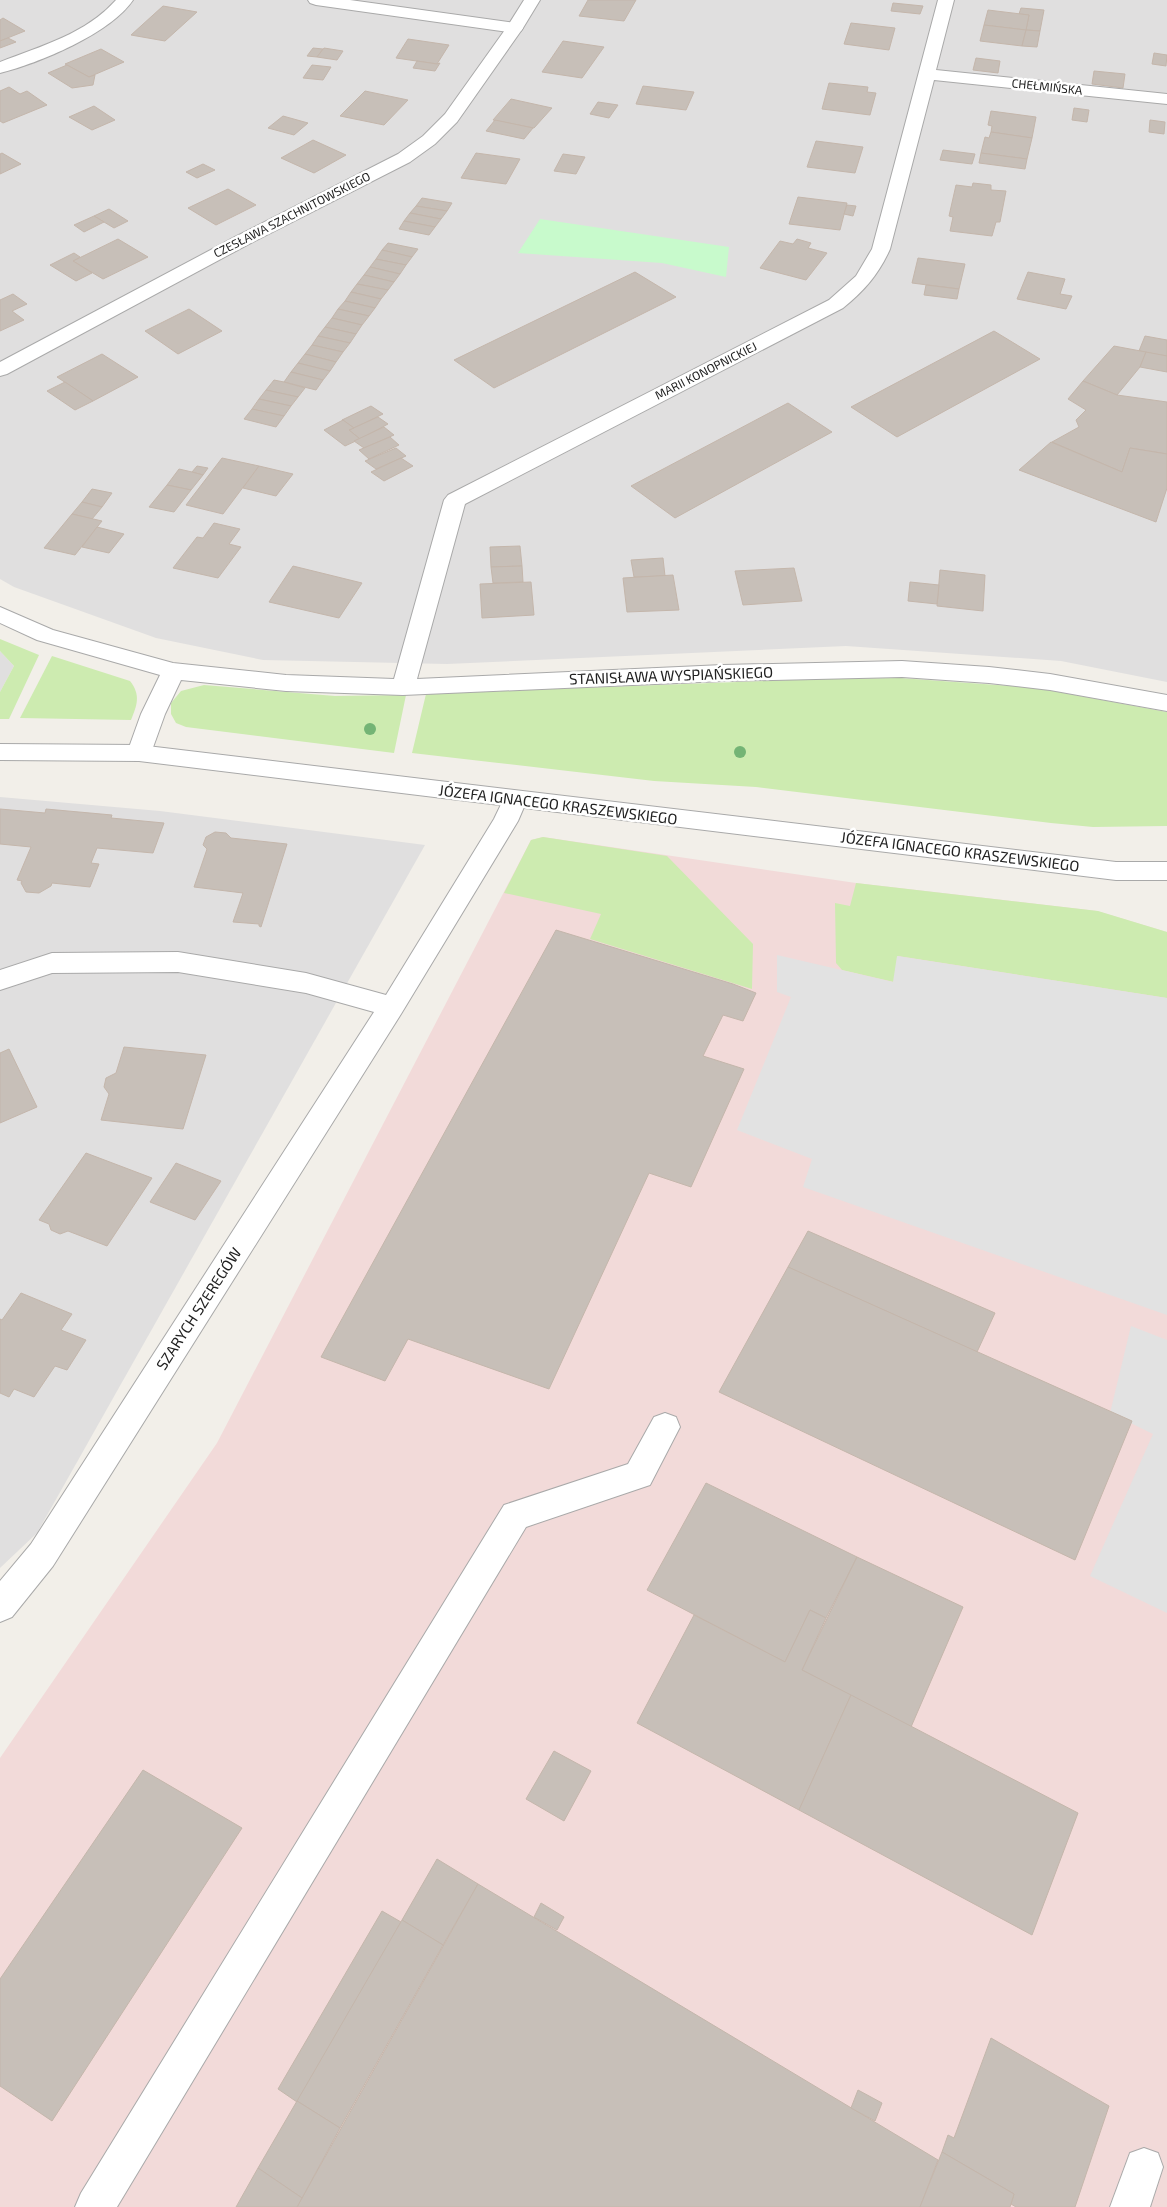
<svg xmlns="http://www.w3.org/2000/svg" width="1167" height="2207" viewBox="0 0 1167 2207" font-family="'Exo 2',sans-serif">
	<rect width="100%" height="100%" fill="#f2efe9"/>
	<g fill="#e0dfdf">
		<polygon points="0,0 1167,0 1167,682 1061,661 846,646 447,664 263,660 156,638 14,587 0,579"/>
		<polygon points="0,651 14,666 0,692"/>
		<polygon points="0,797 160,811 425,845 37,1533 0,1568"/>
	</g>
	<polygon fill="#f2dad9" points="543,837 856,883 1097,911 1167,932 1167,2207 0,2207 0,1758 217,1443 531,840"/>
	<g fill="#cdebb0">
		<polygon points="0,639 39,655 9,719 0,719 0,692 14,666 0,651"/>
		<path d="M52,656L130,681C141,695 137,705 131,720L20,718Z"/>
		<polygon points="900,678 1037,688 1167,712 1167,826 1093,827 1051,823 756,787 654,781 412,753 426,694 815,679"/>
		<polygon points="204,685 335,696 406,695 394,753 186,727 176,723 171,714 171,703 181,691"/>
		<polygon points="543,837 667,856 753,944 752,989 590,939 601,914 504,893 531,840"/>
		<polygon points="856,883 1098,911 1167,932 1167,998 898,956 894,982 842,970 836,963 835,903 850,906"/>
	</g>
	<polygon fill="#c8facc" points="540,219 729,247 726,277 662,263 518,253"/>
	<g fill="#e2e2e2">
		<polygon points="777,955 893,982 897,956 1167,998 1167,1315 803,1187 812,1159 737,1130 791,997 777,992"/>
		<polygon points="1131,1326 1167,1340 1167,1613 1090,1576 1153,1434 1110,1413"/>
	</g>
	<g fill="#c7bfb8" stroke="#c4b6ab">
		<polygon points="588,0 636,0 624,21 579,16"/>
		<polygon points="893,3 923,6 920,14 891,11"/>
		<polygon points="163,6 197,12 165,41 131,35"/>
		<polygon points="1021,8 1044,10 1040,31 1026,30 1029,15 1019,14"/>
		<polygon points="988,10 1029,15 1026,30 984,25"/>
		<polygon points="3,18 25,31 0,41 0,20"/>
		<polygon points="851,23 895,28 889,50 844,44"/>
		<polygon points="984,25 1026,30 1022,46 980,41"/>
		<polygon points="1026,30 1040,31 1037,47 1022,46"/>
		<polygon points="8,38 16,42 0,48 0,41"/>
		<polygon points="408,39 449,45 437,64 396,58"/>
		<polygon points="563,41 604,47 582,78 542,72"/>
		<polygon points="313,48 323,49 317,57 307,56"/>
		<polygon points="324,48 343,51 337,60 317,57"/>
		<polygon points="101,49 124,62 89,77 65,64"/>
		<polygon points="1154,53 1167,55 1166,66 1152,64"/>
		<polygon points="976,58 1000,61 998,73 973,70"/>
		<polygon points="417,61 437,64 440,63 435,71 413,68"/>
		<polygon points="67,65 89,77 95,75 93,85 72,88 48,73"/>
		<polygon points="312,65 331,67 323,80 303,78"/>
		<polygon points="1094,71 1125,74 1123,88 1092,84"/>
		<polygon points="829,83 868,87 867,92 876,93 870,115 822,109"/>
		<polygon points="643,86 694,92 686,110 636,104"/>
		<polygon points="9,87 20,94 27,91 47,105 3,123 0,121 0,91"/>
		<polygon points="365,91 408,100 384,125 340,116"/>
		<polygon points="511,99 552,108 534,128 493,120"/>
		<polygon points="598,102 618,105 609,118 590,114"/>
		<polygon points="94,106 115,120 92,130 69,117"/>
		<polygon points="1074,108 1089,110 1087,122 1072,120"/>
		<polygon points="991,111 1036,117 1032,138 991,132 992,126 988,125"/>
		<polygon points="283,116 308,123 294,135 268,128"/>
		<polygon points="495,120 533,128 524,139 486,131"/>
		<polygon points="1150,120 1165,122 1164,134 1149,132"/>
		<polygon points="991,132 1032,138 1027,159 981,153 985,137 989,138"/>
		<polygon points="313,140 346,155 314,173 281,158"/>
		<polygon points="816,141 863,147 855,173 807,167"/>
		<polygon points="943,150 975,154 972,164 940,160"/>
		<polygon points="2,153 21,164 0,174 0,154"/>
		<polygon points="476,153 520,159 506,184 461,178"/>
		<polygon points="981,153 1027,159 1025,169 979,163"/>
		<polygon points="563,154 585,157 576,174 554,171"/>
		<polygon points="203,164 215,170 197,178 186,172"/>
		<polygon points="973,183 991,185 991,190 1006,191 1000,222 996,222 992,236 950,231 953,217 949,216 956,185 972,187"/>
		<polygon points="228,189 256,205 216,225 188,208"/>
		<polygon points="798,197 847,203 840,230 789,224"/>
		<polygon points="422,198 452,203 447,211 416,206"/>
		<polygon points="847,205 856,206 853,216 844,214"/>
		<polygon points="416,206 447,211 441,219 410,213"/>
		<polygon points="109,209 128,221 114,228 94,216"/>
		<polygon points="410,213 441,219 435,227 404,221"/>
		<polygon points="94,216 104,222 84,232 74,225"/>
		<polygon points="404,221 435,227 429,235 399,229"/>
		<polygon points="118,239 148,257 103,279 73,261"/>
		<polygon points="797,239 811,243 808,248 827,253 806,280 760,268 780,241 793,244"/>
		<polygon points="388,243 418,249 412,257 382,250"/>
		<polygon points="382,250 412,257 406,265 376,259"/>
		<polygon points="74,253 80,257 73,261 92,273 76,281 50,265"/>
		<polygon points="918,258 965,264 959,289 912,283"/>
		<polygon points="376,259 406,265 400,274 370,267"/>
		<polygon points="370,267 400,274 394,282 364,275"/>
		<polygon points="635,272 676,297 494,388 454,360"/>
		<polygon points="1028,272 1065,279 1060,294 1072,296 1066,309 1017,299"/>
		<polygon points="364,275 394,282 388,290 357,284"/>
		<polygon points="357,284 388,290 381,299 351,292"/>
		<polygon points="926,285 959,289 957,299 924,295"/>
		<polygon points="351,292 381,299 375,308 345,301"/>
		<polygon points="13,294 27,304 12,311 24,320 0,331 0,300"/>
		<polygon points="345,301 375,308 369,316 338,309"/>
		<polygon points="189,309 222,331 178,354 145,331"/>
		<polygon points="338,309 369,316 362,325 332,318"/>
		<polygon points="332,318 362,325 356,334 325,327"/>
		<polygon points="325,327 356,334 350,343 318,336"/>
		<polygon points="994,331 1040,359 897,437 851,407"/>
		<polygon points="318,336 350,343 343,352 312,345"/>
		<polygon points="1145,336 1167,340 1167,356 1139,351"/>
		<polygon points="312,345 343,352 336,362 305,354"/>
		<polygon points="1114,346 1146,352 1140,367 1117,395 1083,381"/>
		<polygon points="1146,352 1167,356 1167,372 1140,367"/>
		<polygon points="102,354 138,377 93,401 57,377"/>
		<polygon points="305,354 336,362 330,371 298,363"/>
		<polygon points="298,363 330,371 323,380 291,372"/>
		<polygon points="291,372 323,380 316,390 284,382"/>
		<polygon points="274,380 284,382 305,388 298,397 266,390"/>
		<polygon points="1083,381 1117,395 1167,402 1167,454 1130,448 1122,472 1052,442 1079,427 1076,420 1086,410 1068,399"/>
		<polygon points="65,382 93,401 75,410 47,391"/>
		<polygon points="266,390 298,397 291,406 259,399"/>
		<polygon points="259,399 291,406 284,416 252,409"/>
		<polygon points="788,403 832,432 675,518 631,486"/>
		<polygon points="371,406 383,414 354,428 342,420"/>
		<polygon points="252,409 284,416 276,427 244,419"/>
		<polygon points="378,417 388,424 360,439 349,430"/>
		<polygon points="343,420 354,428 349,430 360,439 345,446 324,430"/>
		<polygon points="384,427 394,435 364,448 354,441"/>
		<polygon points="390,437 399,445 369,459 359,450"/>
		<polygon points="1051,442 1122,472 1130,448 1167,454 1167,488 1156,522 1019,470"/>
		<polygon points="396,448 406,456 376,469 365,461"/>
		<polygon points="222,458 259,466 223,514 186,505"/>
		<polygon points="401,458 413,466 384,481 371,472"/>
		<polygon points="197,466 208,468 203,475 192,472"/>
		<polygon points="259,466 293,474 276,496 243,488"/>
		<polygon points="179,469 192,472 203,475 191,490 167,485"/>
		<polygon points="167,485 191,490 174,512 149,507"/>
		<polygon points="92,489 112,493 102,507 82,502"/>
		<polygon points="82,502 102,507 92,519 72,514"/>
		<polygon points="72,514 102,521 75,555 44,548"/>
		<polygon points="214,523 240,529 229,544 241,547 218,578 173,568 197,537 203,538"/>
		<polygon points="97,527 124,534 109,553 82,547"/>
		<polygon points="520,546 522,566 491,567 490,547"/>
		<polygon points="663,558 665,576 634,577 631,560"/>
		<polygon points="293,566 362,583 339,618 269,602"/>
		<polygon points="522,566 523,582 493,583 491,567"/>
		<polygon points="794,568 802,601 743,605 735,571"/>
		<polygon points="940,570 985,575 983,611 937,606"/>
		<polygon points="673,575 679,610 627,612 623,578"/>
		<polygon points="531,582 534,615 482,618 480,584"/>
		<polygon points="910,582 939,585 937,604 908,601"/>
		<polygon points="0,809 45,813 46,809 112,815 111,818 164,823 153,853 97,848 91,863 99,864 90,887 52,883 51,886 39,893 26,892 21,883 22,881 17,880 31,847 0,844"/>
		<polygon points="215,832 226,833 231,838 287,844 261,927 259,926 259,924 233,922 243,893 194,887 207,849 203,845 206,837"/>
		<polygon points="556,930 733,984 756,993 743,1021 723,1015 703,1056 744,1069 691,1187 649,1173 549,1389 408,1339 385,1381 321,1357"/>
		<polygon points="124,1047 206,1055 183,1129 101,1120 109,1094 104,1087 106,1078 116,1073"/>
		<polygon points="9,1049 37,1107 0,1123 0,1053"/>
		<polygon points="86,1153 152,1178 107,1246 68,1231 60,1234 51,1230 49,1224 39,1220"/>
		<polygon points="176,1163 221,1181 195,1220 150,1202"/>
		<polygon points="808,1231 995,1313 977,1352 788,1267"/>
		<polygon points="788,1267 1132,1421 1075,1560 719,1392"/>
		<polygon points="21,1293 72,1314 61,1330 86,1340 67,1370 55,1366 34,1397 14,1389 9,1397 0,1393 0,1319 2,1320"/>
		<polygon points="706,1483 857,1557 826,1618 810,1610 785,1662 647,1590"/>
		<polygon points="857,1557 963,1607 911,1727 802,1670"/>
		<polygon points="810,1610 826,1618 802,1670 851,1695 799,1810 637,1723 694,1615 785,1662"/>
		<polygon points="851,1695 1078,1813 1032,1935 799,1810"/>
		<polygon points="554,1751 591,1771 564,1821 526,1799"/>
		<polygon points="143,1770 242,1828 52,2121 0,2086 0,1979"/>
		<polygon points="437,1859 478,1884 443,1945 402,1920"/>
		<polygon points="478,1884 938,2160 920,2207 297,2207"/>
		<polygon points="541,1903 564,1917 557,1930 534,1917"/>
		<polygon points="382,1911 401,1922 297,2102 278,2089"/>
		<polygon points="402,1920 443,1945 340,2128 297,2101"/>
		<polygon points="991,2038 1109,2106 1075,2207 1016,2207 1011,2204 1014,2194 942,2152 948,2135 954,2138"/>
		<polygon points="858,2090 882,2103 875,2121 851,2108"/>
		<polygon points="297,2101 340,2128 302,2198 258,2168"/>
		<polygon points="942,2152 1014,2194 1010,2207 920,2207"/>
		<polygon points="258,2168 302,2198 297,2207 236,2207"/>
	</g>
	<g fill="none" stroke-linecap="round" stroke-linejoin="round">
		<defs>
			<g id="service">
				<polygon points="308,0 350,0 515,23 521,25 523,28 521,31 515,33 316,5 310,3"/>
				<polygon points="665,1413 676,1417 680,1427 650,1485 526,1527 117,2207 75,2207 81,2193 504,1505 628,1464 654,1417"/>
				<polygon points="1144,2148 1158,2153 1163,2167 1150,2207 1110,2207 1130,2153"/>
			</g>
			<g id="minor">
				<path d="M116,0H133C110,34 39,63 0,73V62C41,46 86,34 116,0Z"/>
				<polygon points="524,0 540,0 523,28 457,122 435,144 410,162 247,245 7,374 0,376 0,362 235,237 398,154 423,136 445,114 507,27"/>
				<path d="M938,0H954L936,70L1167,94V104L934,80L890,249C879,274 864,291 843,308L465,504L417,679L723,665L902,661L989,667L1050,674L1167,695V711L1050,690L989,683L902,677L723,681L403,695L286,691L181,680L165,714L151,753L147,759L139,761L131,759L127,753L141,714L160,675L37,640L0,623V607L53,630L173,663L286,675L394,679L444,500L448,495L829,300L856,276L872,249Z"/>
				<polygon points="515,791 524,794 527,800 518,821 401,1014 53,1566 12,1617 0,1622 0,1581 31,1544 374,1012 306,993 178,972 52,973 0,990 0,970 52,953 178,952 306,973 386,995 494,819 506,794"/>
			</g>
			<polygon id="tertiary" points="0,744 139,745 1116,862 1167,862 1167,880 1116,880 139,761 0,760"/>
		</defs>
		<use href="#service" stroke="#a9a9a9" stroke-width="2"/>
		<use href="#minor" stroke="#a9a9a9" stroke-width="2"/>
		<use href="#tertiary" stroke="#a9a9a9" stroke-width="2"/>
		<use href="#service" fill="#fff" fill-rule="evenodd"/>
		<use href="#minor" fill="#fff" fill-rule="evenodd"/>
		<use href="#tertiary" fill="#fff" fill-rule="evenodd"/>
	</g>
	<g fill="#74b475">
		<circle cx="370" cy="729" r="6"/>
		<circle cx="740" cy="752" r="6"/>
	</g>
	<g text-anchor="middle" stroke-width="5" stroke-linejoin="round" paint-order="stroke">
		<g font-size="12" fill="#222" stroke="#fff">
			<text transform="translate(1047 87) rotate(6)" y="4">CHEŁMIŃSKA</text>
			<text transform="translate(292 215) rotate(-27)" y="4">CZESŁAWA SZACHNITOWSKIEGO</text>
			<text transform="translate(706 371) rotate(-27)" y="4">MARII KONOPNICKIEJ</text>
		</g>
		<g font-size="15" fill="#222" stroke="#fff">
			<text transform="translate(671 676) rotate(-2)" y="5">STANISŁAWA WYSPIAŃSKIEGO</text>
			<text transform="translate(558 805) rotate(7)" y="5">JÓZEFA IGNACEGO KRASZEWSKIEGO</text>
			<text transform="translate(960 852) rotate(7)" y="5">JÓZEFA IGNACEGO KRASZEWSKIEGO</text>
			<text transform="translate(199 1309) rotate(-57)" y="5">SZARYCH SZEREGÓW</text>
		</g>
	</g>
</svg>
